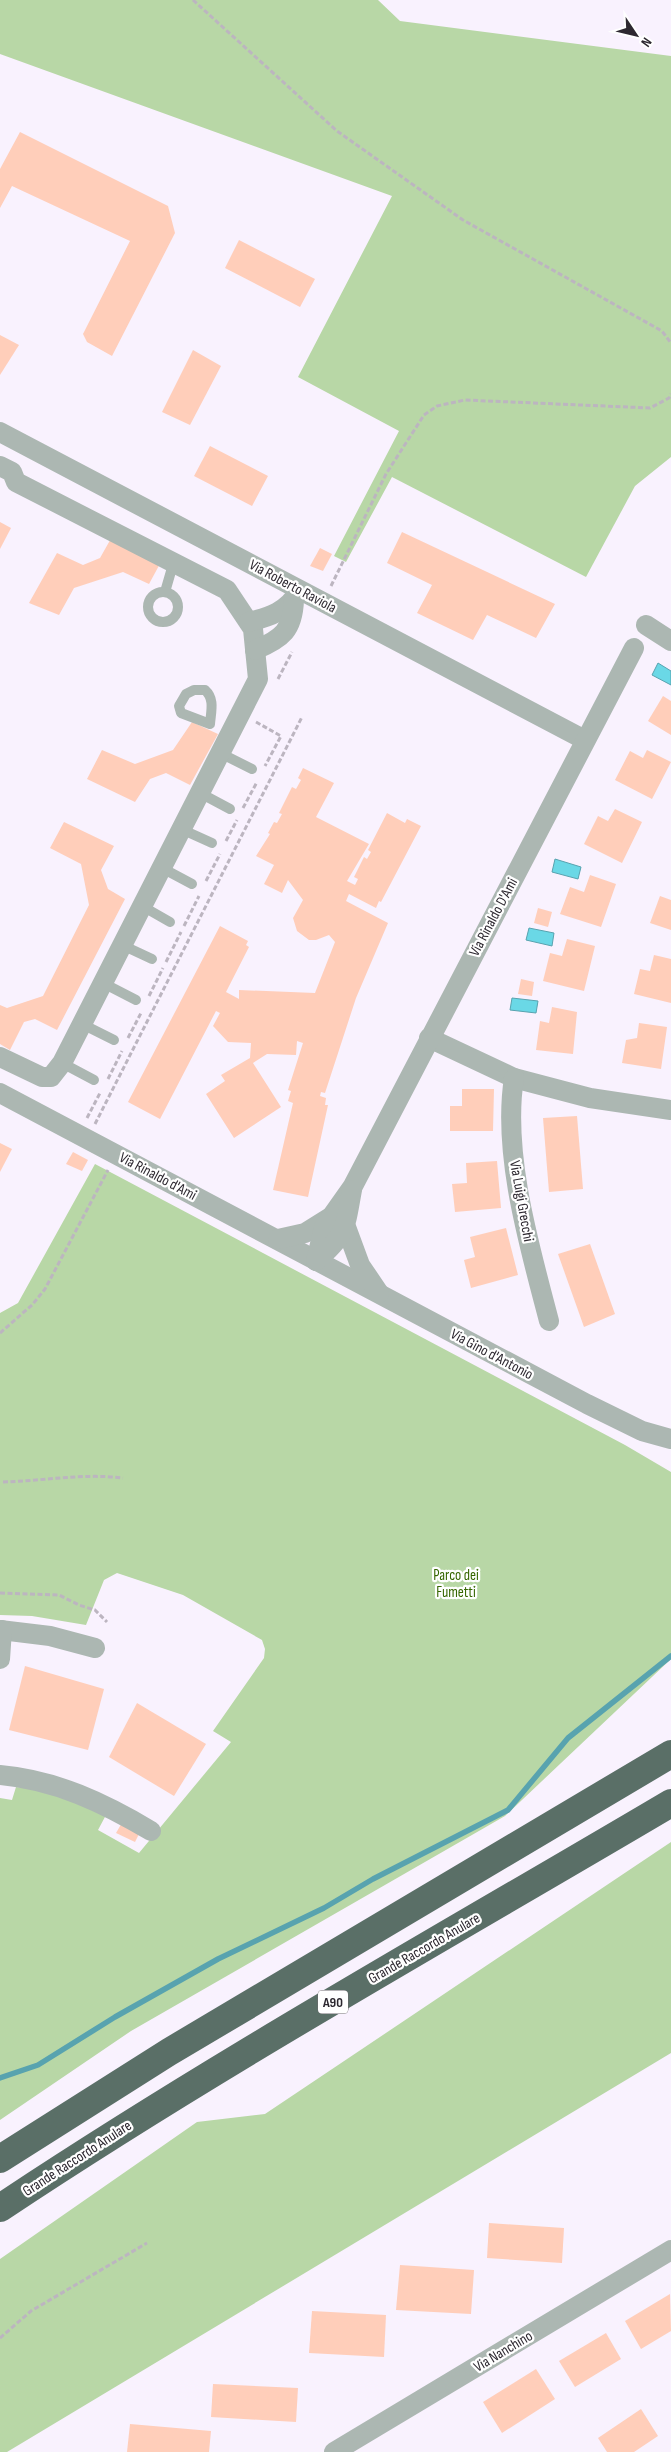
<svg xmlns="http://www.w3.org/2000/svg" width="671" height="2452" viewBox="0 0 671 2452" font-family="'Sofia Sans Condensed',sans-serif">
	<rect width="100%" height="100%" fill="#f9f2fe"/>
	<g fill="#b8d7a6">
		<polygon points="0,0 378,0 400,21 671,56 671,457 635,486 586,577 392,477 346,562 334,556 399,431 298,377 392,196 0,54"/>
		<polygon points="95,1164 625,1445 671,1472 671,1659 505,1816 131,2031 0,2120 0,1798 12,1800 16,1787 48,1791 106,1815 98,1830 139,1853 231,1742 213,1731 264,1658 265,1649 262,1640 183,1595 117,1573 104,1580 86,1625 32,1616 0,1615 0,1313 18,1303"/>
		<polygon points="671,1842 671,2053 7,2452 0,2452 0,2259 197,2122 265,2114"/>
	</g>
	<g fill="#6ad8e6" stroke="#58a3af">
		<polygon points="658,663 671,671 671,685 652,675"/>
		<polygon points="555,859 581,867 578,879 552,872"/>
		<polygon points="529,928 554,933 552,946 526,940"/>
		<polygon points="512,998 538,1001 536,1013 510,1010"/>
	</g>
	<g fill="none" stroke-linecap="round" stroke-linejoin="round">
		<polyline stroke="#58a3af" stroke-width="5.5" points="0,2078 38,2065 115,2017 218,1959 324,1908 373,1879 508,1810 568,1738 671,1656"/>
	</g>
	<g fill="#ffceba">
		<polygon points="20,132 168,206 175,233 112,356 87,342 83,334 130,241 12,186 0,208 0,169"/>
		<polygon points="239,240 315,279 300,307 225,268"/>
		<polygon points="0,335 19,345 0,375"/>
		<polygon points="193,350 221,366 190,425 162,412"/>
		<polygon points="210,446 268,476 252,506 194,476"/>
		<polygon points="0,522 11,528 0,549"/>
		<polygon points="402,532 555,604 536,638 487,615 473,640 417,613 432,585 387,563"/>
		<polygon points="113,535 162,560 149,584 123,572 74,588 59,615 29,603 57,553 83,565 100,558"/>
		<polygon points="320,548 332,554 323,571 310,566"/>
		<polygon points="663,696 671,701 671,735 648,721"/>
		<polygon points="192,722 218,734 190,785 166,773 150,779 135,802 87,779 102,750 135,764 173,750"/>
		<polygon points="647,750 671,762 652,799 615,780 630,751 643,758"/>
		<polygon points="303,768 334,783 316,817 369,844 347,881 355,885 358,879 354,877 364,857 367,859 371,852 368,850 387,813 405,823 407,819 421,826 381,902 379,901 376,908 349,894 346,901 388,923 356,998 325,1093 321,1092 320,1096 326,1098 325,1105 328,1105 308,1197 273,1190 293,1103 288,1101 291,1091 288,1090 303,1043 297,1041 296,1055 267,1054 253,1063 281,1107 234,1138 206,1094 225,1081 221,1075 250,1058 251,1043 228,1042 213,1026 220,1013 216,1011 160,1119 128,1102 220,926 248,941 246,945 249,947 226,992 239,999 239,990 315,993 335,942 329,935 316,940 309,940 297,931 293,918 303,900 288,880 282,893 264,884 274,865 256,856 270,834 268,833 274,822 277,823 282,814 279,813 292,787 296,789 301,780 298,778"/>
		<polygon points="615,809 642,822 622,863 584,844 598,816 608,821"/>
		<polygon points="64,822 114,846 101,870 108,889 125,899 57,1030 35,1019 24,1022 10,1050 0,1044 0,1005 7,1008 43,996 89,905 81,864 50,848"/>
		<polygon points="590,875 616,884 601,927 560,914 570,887 584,892"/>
		<polygon points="660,896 671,900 671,930 650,923"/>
		<polygon points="538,908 552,912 548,927 534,923"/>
		<polygon points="567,939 595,946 584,991 543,981 550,953 562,956"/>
		<polygon points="654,955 671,959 671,1003 634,994 640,969 650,971"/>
		<polygon points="521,979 534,982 532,996 518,994"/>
		<polygon points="552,1007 577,1012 573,1054 536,1050 540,1021 549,1023"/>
		<polygon points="639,1023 667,1027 661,1069 622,1063 626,1040 637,1038"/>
		<polygon points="462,1089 494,1089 493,1131 450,1131 450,1106 462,1106"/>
		<polygon points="577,1116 583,1189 549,1192 543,1118"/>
		<polygon points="0,1143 12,1149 0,1172"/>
		<polygon points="73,1152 88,1160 82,1171 66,1164"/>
		<polygon points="497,1161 501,1208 455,1212 452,1184 467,1183 466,1163"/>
		<polygon points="506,1228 518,1275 471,1288 464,1260 475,1257 470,1237"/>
		<polygon points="590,1244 615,1314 584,1327 558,1254"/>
		<polygon points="25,1666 104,1689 88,1750 9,1730"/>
		<polygon points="137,1703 206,1744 174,1796 109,1757"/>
		<polygon points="123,1821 140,1832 135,1842 116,1833"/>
		<polygon points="489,2223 564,2228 562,2263 487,2258"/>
		<polygon points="400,2265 474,2270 471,2314 396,2310"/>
		<polygon points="670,2294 671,2331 641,2349 625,2321"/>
		<polygon points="312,2311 386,2315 384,2357 309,2353"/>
		<polygon points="606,2333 621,2359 575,2387 559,2361"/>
		<polygon points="536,2369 555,2399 502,2433 483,2402"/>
		<polygon points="213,2384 298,2388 296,2422 211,2417"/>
		<polygon points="641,2409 658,2436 634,2452 607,2452 598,2438"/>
		<polygon points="130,2424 211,2431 209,2452 127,2452"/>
	</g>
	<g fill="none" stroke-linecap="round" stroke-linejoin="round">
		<g stroke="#bcb5c0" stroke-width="3" stroke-dasharray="5 2.5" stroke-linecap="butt">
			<polyline points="193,0 337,131 463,220 662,331 671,343"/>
			<polyline points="331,586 386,474 424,415 437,406 465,400 650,408 669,398 671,394"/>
			<polyline points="278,679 292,652"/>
			<polyline points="256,722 281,736 265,766"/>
			<polyline points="243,808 257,782"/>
			<polyline points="226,841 237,820"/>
			<polyline points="206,881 220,854"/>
			<polyline points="184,926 199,896"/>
			<polyline points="166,962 181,932"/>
			<polyline points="149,996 163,968"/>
			<polyline points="128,1038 141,1013"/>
			<polyline points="108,1079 122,1051"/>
			<polyline points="87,1118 100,1093"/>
			<polyline points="95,1124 302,717"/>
			<polyline points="0,1333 32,1305 45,1289 108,1170"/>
			<path d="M3,1482C43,1481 83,1473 123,1478"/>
			<polyline points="0,1593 59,1595 79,1605 95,1610 107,1622"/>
			<polyline points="0,2338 31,2311 147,2243"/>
		</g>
		<g stroke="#acb7b2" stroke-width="10">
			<polyline points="165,592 174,561"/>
			<circle cx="163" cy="607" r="15"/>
			<path d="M194,690H205C215,699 211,711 210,724L181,713L179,706L186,694Z"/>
			<polyline points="220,753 252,769"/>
			<polyline points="200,793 230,809"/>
			<polyline points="181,829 212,843"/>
			<polyline points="162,868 192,884"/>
			<polyline points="142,906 170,922"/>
			<polyline points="122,945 152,959"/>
			<polyline points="103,983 136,1000"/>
			<polyline points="82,1024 114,1040"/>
			<polyline points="62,1063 94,1080"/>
		</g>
		<g stroke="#acb7b2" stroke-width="20">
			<polyline points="0,432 585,740"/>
			<polyline points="0,466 12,472 16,482 227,590 253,629 258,679 62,1063 51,1077 42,1077 0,1057"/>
			<path d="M249,622C269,617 288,611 298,592"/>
			<polyline points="646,625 671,641"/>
			<path d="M255,650C282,639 293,630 294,600"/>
			<polyline points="429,1038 514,1078 590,1098 671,1110"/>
			<path d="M514,1078C502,1154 530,1248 549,1321"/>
			<polyline points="0,1093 587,1404 642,1431 671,1439"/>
			<polyline points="346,1227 360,1265 379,1293"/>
			<polyline points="278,1239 305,1233 329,1218"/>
			<polyline points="316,1261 324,1227 353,1186 634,648"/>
			<path d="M316,1261C347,1234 345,1228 352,1190"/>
			<polyline points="0,1630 50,1636 95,1648"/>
			<polyline points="0,1659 2,1630"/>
			<path d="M0,1775C56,1780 104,1803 151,1831"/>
			<polyline points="334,2452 671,2250"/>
		</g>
		<g stroke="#5a6f67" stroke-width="28">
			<polyline points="0,2159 169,2052 671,1754"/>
			<path d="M0,2208C218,2063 446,1936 671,1803"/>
		</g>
	</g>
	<g text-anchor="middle" stroke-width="4.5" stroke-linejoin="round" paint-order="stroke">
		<rect fill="#fff" stroke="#6c686e" stroke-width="1" x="318" y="1990.5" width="30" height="23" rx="4"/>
		<g font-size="14" font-weight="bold" fill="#2d2830">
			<text x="333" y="2007">A90</text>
		</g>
		<g font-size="15" fill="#2d2830" stroke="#fff">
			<text transform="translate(293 586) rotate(28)" y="5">Via Roberto Raviola</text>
			<text transform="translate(493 917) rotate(-62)" y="5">Via Rinaldo D'Ami</text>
			<text transform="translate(158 1176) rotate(28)" y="5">Via Rinaldo d'Ami</text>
			<text transform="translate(522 1201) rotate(80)" y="5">Via Luigi Grecchi</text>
			<text transform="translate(492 1354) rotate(28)" y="5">Via Gino d'Antonio</text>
			<text transform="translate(424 1948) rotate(-30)" y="5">Grande Raccordo Anulare</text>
			<text transform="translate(77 2158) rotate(-33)" y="5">Grande Raccordo Anulare</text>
			<text transform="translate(503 2351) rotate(-31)" y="5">Via Nanchino</text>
		</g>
		<g font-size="15" fill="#366600" stroke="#fff">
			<text x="456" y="1580">Parco dei<tspan x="456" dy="17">Fumetti</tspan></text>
		</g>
	</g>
	<g transform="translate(636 35) rotate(125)" stroke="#ffffff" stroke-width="4" paint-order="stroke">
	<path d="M0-4L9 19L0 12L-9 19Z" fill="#2d2830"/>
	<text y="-8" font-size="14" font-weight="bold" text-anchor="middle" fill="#2d2830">N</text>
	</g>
</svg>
